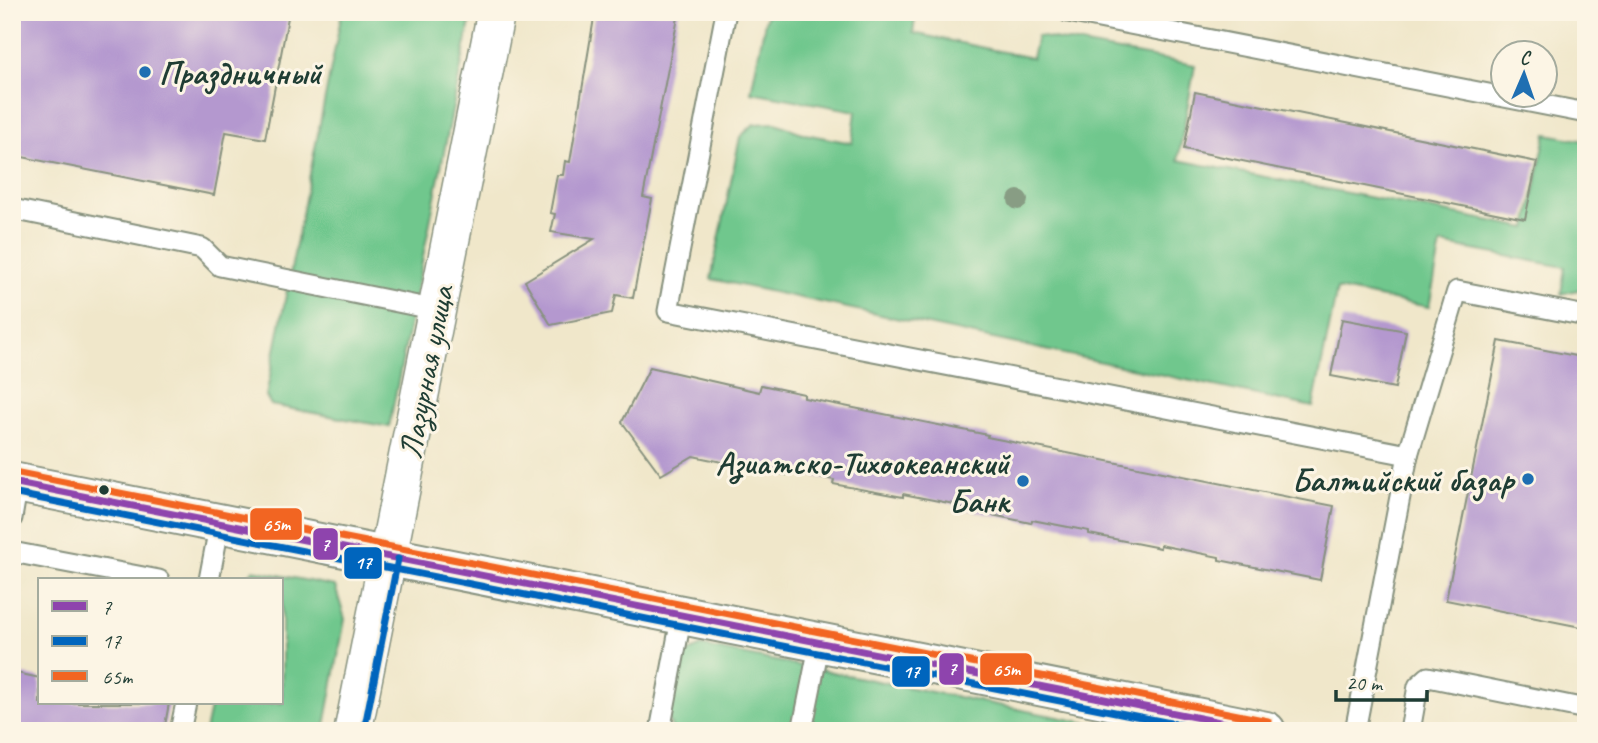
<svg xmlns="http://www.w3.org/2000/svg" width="1598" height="743" viewBox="0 0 1598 743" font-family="Caveat,sans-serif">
	<rect width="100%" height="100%" fill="#fcf5e5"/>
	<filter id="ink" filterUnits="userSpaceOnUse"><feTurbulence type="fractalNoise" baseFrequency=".0143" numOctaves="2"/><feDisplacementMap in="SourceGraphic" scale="14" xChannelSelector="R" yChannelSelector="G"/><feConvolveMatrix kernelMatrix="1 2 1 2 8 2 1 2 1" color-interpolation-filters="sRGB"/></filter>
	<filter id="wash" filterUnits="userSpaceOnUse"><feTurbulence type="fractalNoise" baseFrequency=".00686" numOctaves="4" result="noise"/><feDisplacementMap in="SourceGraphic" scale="28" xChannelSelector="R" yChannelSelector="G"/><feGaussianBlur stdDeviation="1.57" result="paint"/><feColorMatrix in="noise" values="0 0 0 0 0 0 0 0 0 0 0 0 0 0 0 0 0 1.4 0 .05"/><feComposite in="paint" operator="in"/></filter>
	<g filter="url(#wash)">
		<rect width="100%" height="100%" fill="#f0e7ca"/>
		<g fill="#6fc78d" stroke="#478260" stroke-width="2">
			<polygon points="342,12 472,12 389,427 271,405 266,396"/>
			<polygon points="767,12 916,12 913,33 1032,58 1037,36 1195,65 1178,160 1527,228 1546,134 1586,141 1586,285 1578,290 1561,294 1565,267 1441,244 1429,307 1337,289 1313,407 711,279 740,137 754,124 776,123 805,134 852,143 856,111 751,92"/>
			<polygon points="253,570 335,586 345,619 324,731 205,731 211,703 282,703 282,580 244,580"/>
			<polygon points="701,646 1128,731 674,731 668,720 680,656"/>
		</g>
		<g id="blocks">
			<g fill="#b498cf">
				<polygon points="12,12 289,12 265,139 226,132 214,195 12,155"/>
				<polygon points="595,12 679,12 643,197 652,199 633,298 616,295 612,313 551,325 525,281 594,239 551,232 555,214 550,213 557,175 563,175 565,161 570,162"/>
				<polygon points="1195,92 1537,162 1525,219 1184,149"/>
				<polygon points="1342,319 1406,331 1395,388 1331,376"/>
				<polygon points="1499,341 1586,358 1586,628 1446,600"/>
				<polygon points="650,367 759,392 761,385 804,394 804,398 988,435 987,437 1334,506 1320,580 1219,560 1219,557 1160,545 1160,548 1089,534 1089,531 1032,520 1031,523 958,508 959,505 903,494 903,497 833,484 834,480 787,471 786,475 693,456 661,475 622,422"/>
				<polygon points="12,672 40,678 40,703 169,703 164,731 12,731"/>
			</g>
		</g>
	</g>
	<g filter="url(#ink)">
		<use href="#blocks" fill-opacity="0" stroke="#88927f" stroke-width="2"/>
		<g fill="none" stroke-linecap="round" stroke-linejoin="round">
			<defs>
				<g id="lane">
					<polyline points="726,12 668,311 1408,455"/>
					<polyline points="1068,12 1586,113"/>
					<polyline points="12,209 202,248 220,266 437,310"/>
					<polyline points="12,518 18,483"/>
					<polyline points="12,552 159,580"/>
					<polyline points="209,580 220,522"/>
					<polyline points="180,731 186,703"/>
					<polyline points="660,731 682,614"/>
					<polyline points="802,731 820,641"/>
					<polyline points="1355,731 1408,455 1457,291 1586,316"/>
					<polyline points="1410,731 1418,686 1428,677 1586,709"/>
				</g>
				<polyline id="street" points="353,731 496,12"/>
				<polyline id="secondary" points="12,482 1266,731"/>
			</defs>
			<use href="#lane" stroke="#88927f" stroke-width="23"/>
			<use href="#street" stroke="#88927f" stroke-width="40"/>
			<use href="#secondary" stroke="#88927f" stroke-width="42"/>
			<use href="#lane" stroke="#fff" stroke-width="19"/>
			<use href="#street" stroke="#fff" stroke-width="37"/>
			<use href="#secondary" stroke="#fff" stroke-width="38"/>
			<defs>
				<polyline id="bus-1" points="12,482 1265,731"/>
				<g id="bus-2">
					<polyline points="12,493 1211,731"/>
					<polyline points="364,731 398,559"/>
				</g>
				<polyline id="bus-3" points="14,472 1268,721"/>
			</defs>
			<use href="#bus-1" stroke="#fcf5e5" stroke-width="12"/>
			<use href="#bus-2" stroke="#fcf5e5" stroke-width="12"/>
			<use href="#bus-3" stroke="#fcf5e5" stroke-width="12"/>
			<use href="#bus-1" stroke="#8e44ad" stroke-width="7"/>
			<use href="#bus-2" stroke="#0065bd" stroke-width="7"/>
			<use href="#bus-3" stroke="#f26522" stroke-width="7"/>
		</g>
		<circle fill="#889d84" cx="1018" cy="200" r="10"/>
	</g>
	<g fill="#1f6fb2" stroke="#fcf5e5" stroke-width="2.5">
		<circle cx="145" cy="72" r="7"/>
		<circle cx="1528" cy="479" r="7"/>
		<circle cx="1023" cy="481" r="7"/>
	</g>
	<circle fill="#1f3d34" stroke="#fcf5e5" stroke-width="2.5" cx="104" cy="490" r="6"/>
	<g text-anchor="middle" stroke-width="6" stroke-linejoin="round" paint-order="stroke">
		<g font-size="33" font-weight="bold" fill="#1f3d34" stroke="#fcf5e5" text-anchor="end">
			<text x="159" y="84" text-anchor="start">Праздничный</text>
			<text x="1009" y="474">Азиатско-Тихоокеанский<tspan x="1009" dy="38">Банк</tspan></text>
			<text x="1514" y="491">Балтийский базар</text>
		</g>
		<g font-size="33" fill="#1f3d34" stroke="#fcf5e5">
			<text transform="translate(425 372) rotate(-79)" y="12">Лазурная улица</text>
		</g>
	</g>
	<g stroke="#fcf5e5" stroke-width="2.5">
		<rect x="249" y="507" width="54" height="34" rx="7" fill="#f26522"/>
		<rect x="312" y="527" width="27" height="34" rx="7" fill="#8e44ad"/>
		<rect x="343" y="546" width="40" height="34" rx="7" fill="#0065bd"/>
		<rect x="938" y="652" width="27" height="34" rx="7" fill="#8e44ad"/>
		<rect x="979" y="652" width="54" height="34" rx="7" fill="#f26522"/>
		<rect x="891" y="655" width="40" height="33" rx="7" fill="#0065bd"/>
	</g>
	<g font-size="19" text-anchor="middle" font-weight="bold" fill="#fff">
		<text x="276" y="531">65т</text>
		<text x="325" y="551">7</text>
		<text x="363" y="569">17</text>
		<text x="952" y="675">7</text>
		<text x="1006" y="676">65т</text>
		<text x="911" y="678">17</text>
	</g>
	<rect width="1598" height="743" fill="none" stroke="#fcf5e5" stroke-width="42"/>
	<rect x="38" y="578" width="245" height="126" fill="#fcf5e5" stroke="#a4ab9e" stroke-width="2"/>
	<rect x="52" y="601" width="35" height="10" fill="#8e44ad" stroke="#a4ab9e" stroke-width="2"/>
	<text x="102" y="614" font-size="21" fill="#1f3d34">7</text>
	<rect x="52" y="636" width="35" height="10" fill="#0065bd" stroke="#a4ab9e" stroke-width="2"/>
	<text x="102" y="648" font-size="21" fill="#1f3d34">17</text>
	<rect x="52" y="671" width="35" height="10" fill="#f26522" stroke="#a4ab9e" stroke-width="2"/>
	<text x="102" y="684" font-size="21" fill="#1f3d34">65т</text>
	<g transform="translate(1524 74) rotate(2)"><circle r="33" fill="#fcf5e5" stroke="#a4ab9e" stroke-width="2"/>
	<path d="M0-5L12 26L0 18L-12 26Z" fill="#1f6fb2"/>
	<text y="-10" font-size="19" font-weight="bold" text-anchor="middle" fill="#1f3d34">С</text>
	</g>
	<path d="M1336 690v10h91v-10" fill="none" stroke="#1f3d34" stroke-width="3.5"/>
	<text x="1346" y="690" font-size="21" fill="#1f3d34" stroke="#fcf5e5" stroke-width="5" paint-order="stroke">20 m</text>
</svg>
